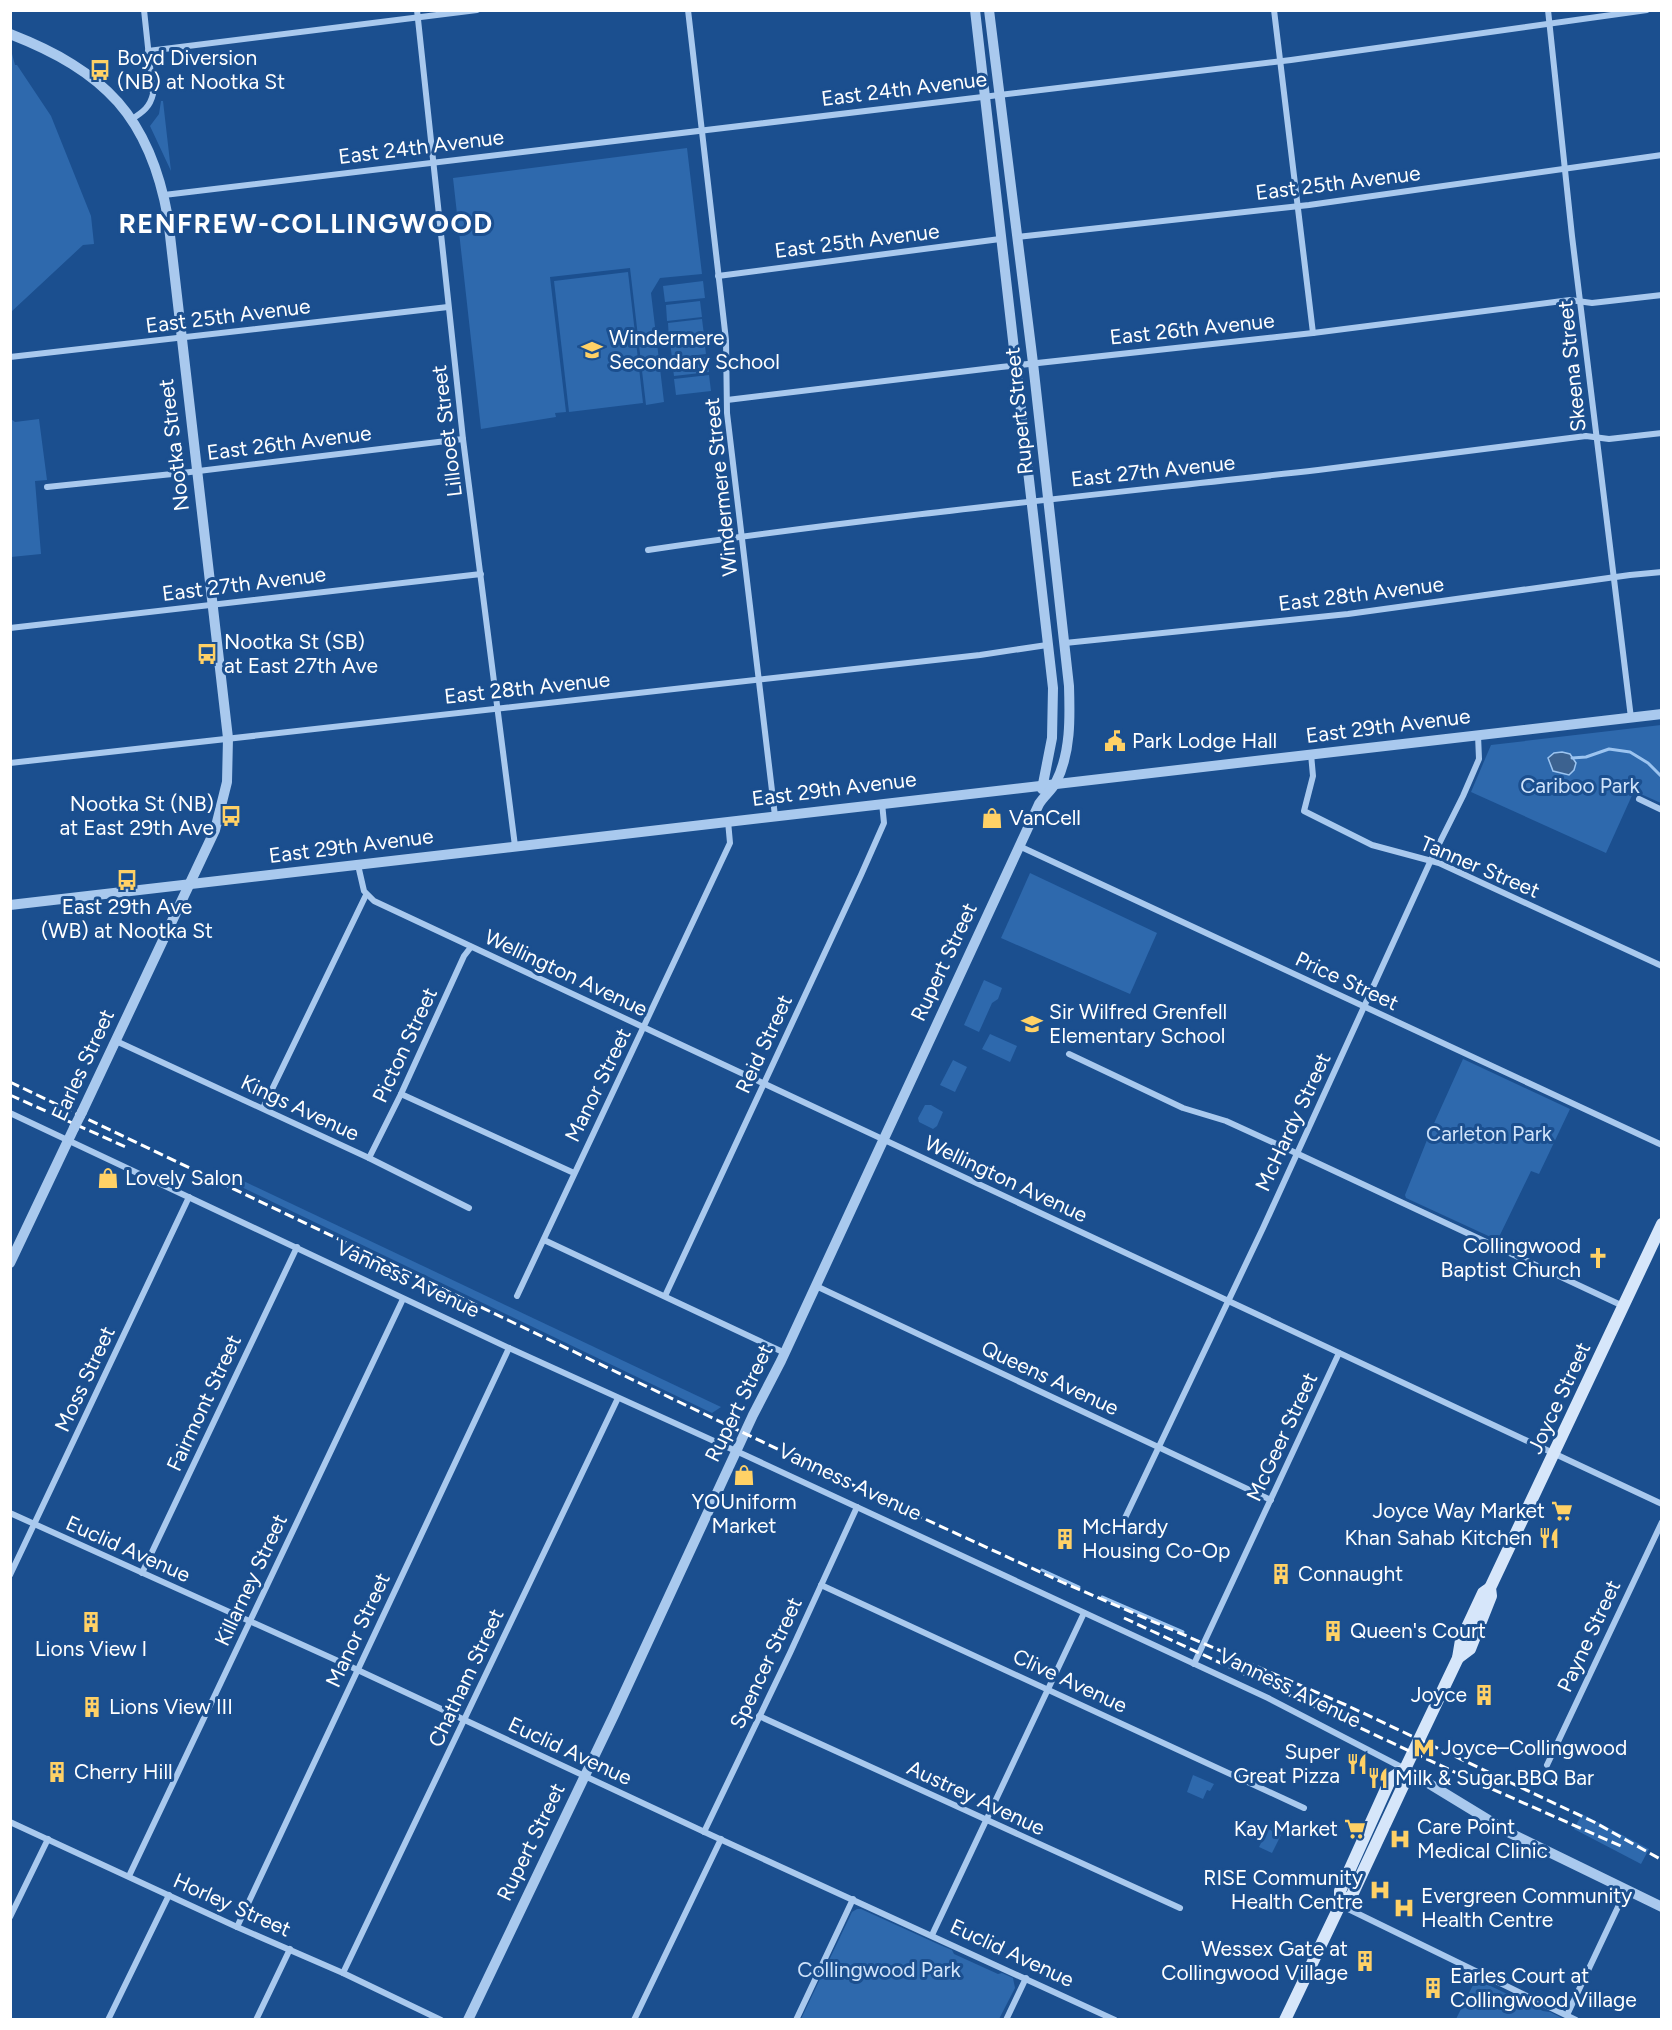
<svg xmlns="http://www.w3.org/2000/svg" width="1672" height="2030" viewBox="0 0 1672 2030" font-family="Figtree,sans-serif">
	<rect width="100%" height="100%" fill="#1b4f8f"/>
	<g fill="#2e69ad">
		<polygon points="11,50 15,65 17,65 51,116 91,216 94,244 83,245 11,312"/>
		<polygon points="161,101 163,101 171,171 150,126 159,114"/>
		<polygon points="687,148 702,274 660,278 651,293 664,402 646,405 630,268 550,277 566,412 555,413 556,417 481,429 453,178"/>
		<polygon points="628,272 643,403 569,412 554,281"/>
		<polygon points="703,281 705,298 665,302 663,286"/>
		<polygon points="700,301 702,317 667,321 666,305"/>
		<polygon points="702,319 704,335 669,339 668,323"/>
		<polygon points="704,338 706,354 672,358 670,342"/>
		<polygon points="707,357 709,372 674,376 672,361"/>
		<polygon points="709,375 711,391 676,395 674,379"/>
		<polygon points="11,419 15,422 39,419 47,480 35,481 41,554 11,557"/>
		<polygon points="1661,725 1661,803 1634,791 1606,853 1471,792 1491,745"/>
		<polygon points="1030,873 1157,933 1130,994 1001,938"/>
		<polygon points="984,980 1002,988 998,999 992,1003 979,1032 964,1025"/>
		<polygon points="990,1034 1017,1046 1010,1062 982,1049"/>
		<polygon points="1463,1059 1570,1109 1539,1174 1531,1171 1498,1239 1495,1239 1406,1198 1405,1195 1431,1130"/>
		<polygon points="953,1060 967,1067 955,1092 940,1085"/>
		<polygon points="925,1105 931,1105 943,1112 937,1126 933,1129 919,1122 918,1118"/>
		<polygon points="235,1177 721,1407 712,1413 227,1180"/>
		<polygon points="1193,1775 1214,1784 1210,1791 1207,1790 1203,1799 1187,1792"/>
		<polygon points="1582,1814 1649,1849 1641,1864 1574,1829"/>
		<polygon points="1268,1829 1281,1835 1272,1853 1259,1847"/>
		<polygon points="857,1909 861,1909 940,1945 952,1950 954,1954 998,1974 1002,1973 1013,1978 1015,1988 999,2019 801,2019 852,1912"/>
		<polygon points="1476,1979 1543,2011 1550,2012 1564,2019 1456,2019"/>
	</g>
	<polygon fill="#3c6290" stroke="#9cc4f0" stroke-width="1.5" points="1562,752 1570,754 1576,763 1574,770 1569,775 1553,771 1548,758 1554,753"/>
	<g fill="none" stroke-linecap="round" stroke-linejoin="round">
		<g stroke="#9cc4f0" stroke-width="3">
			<polyline points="1572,758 1586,757 1609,749 1630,752 1648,763 1662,777"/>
			<polyline points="1042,1570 1079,1587"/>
			<polyline points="1102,1597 1183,1632"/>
		</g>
		<g stroke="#a9c9ee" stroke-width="6">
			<polyline points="417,10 463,439 515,846"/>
			<polyline points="688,10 726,340 727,413 775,816"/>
			<polyline points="1274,10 1313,333"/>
			<polyline points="1548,10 1572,236 1631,718"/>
			<polyline points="148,51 477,10"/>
			<path d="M132,119C143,112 150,107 153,94L144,10"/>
			<polyline points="164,195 1291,60 1647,10"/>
			<polyline points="1017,237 1309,205 1662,155"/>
			<polyline points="718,276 1000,239"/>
			<polyline points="10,357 448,307"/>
			<polyline points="727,400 1001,367 1313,333 1570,300 1592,303 1662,295"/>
			<polyline points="47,487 182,473 463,439"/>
			<path d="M648,550C871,517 1095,495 1318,470C1408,459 1497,447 1586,436L1609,439L1662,433"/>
			<polyline points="10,628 481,574"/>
			<polyline points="1065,643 1348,614 1630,575 1662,572"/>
			<polyline points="1311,754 1313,776 1304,811 1372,845 1439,863 1662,966"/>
			<polyline points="10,763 980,655 1047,645"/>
			<polyline points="1639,799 1662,810"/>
			<polyline points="1019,846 1662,1145"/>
			<polyline points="358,865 364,891 374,901 1662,1504"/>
			<polyline points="116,1041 369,1158 469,1208"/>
			<polyline points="1069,1054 1183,1108 1226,1121 1296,1153 1623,1306"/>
			<polyline points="401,1094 574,1173"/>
			<polyline points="263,1108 366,895"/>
			<polyline points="10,1113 509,1348 747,1456 1268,1698 1405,1769"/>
			<polyline points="369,1158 401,1094 464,956 471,947"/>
			<polyline points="544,1240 785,1353"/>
			<polyline points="816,1286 1271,1500"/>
			<polyline points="517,1296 730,843 728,821"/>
			<polyline points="665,1296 861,875 884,823 882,803"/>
			<polyline points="10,1513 347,1665 711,1835 1115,2020"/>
			<polyline points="1124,1520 1263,1228 1431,860 1463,796 1479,759 1478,735"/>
			<polyline points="142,1573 297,1247"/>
			<polyline points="10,1575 189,1197"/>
			<polyline points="821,1585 1304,1808"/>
			<polyline points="1194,1664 1339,1353"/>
			<polyline points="759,1716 1180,1908"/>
			<polyline points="1547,1765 1662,1522"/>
			<polyline points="10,1822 237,1927 343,1973 441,2020"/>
			<polyline points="704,1832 790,1653 857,1507"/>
			<polyline points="129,1876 403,1299"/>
			<polyline points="1340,1905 1576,2020"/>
			<polyline points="10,1917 48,1839"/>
			<polyline points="237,1927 509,1348"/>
			<polyline points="932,1935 1084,1613"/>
			<polyline points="343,1973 618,1398"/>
			<polyline points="1567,2015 1626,1890"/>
			<polyline points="108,2020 169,1895"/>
			<polyline points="256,2020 290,1949"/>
			<polyline points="634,2020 721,1839"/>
			<polyline points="796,2020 853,1899"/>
			<polyline points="1006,2020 1026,1978"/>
		</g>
		<g stroke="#a9c9ee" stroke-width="10">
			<polyline points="975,10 1053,688 1052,738 1042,789"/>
			<path d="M10,34C105,71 150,117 168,218L228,738L227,782L215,830L82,1112"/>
			<polyline points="10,905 1662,714"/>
			<polyline points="10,1263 74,1128"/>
			<polyline points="1405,1769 1510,1833 1662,1907"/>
			<path d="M468,2020L614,1715L753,1415L781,1361L1039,804C1044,796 1052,790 1056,782C1071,753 1070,717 1069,686L1033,363L989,10"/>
		</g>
		<g stroke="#d6e6fa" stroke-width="12">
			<polyline points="1458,1658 1470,1649 1491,1596 1490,1588 1662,1224"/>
			<polyline points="1340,1905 1340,1891 1391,1778 1405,1769"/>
			<polyline points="1285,2020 1340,1905 1352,1895 1403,1786 1405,1769 1458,1658 1461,1640 1483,1593 1490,1588"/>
		</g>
		<g stroke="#fff" stroke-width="3" stroke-dasharray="10 4.5" stroke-linecap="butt">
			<polyline points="10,1082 903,1509 1064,1583 1346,1705 1594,1822 1662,1860"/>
			<polyline points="10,1095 128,1148"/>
			<polyline points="1124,1618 1474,1781 1623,1847"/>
		</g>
		<polyline stroke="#a9c9ee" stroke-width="10" points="74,1128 82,1112"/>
	</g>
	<defs>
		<symbol id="bus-bare" viewBox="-9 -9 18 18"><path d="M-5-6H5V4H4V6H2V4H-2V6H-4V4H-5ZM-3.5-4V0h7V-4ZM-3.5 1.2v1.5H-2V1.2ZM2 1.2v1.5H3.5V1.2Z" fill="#ffd166" stroke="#1b4f8f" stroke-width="2.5" paint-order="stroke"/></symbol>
		<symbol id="school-bare" viewBox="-9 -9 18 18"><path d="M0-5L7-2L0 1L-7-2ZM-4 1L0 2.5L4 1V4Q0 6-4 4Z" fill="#ffd166" stroke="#1b4f8f" stroke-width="2.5" paint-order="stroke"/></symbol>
		<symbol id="civic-bare" viewBox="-9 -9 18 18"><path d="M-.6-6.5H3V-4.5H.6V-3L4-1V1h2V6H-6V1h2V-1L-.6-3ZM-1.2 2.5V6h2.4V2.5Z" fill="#ffd166" stroke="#1b4f8f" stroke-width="2.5" paint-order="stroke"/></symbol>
		<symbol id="shop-bare" viewBox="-9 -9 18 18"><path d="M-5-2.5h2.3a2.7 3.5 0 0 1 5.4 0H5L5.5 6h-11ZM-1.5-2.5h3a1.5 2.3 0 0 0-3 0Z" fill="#ffd166" stroke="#1b4f8f" stroke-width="2.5" paint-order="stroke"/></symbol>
		<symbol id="church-bare" viewBox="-9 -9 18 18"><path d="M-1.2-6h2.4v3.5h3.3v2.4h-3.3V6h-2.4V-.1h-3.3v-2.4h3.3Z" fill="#ffd166" stroke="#1b4f8f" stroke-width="2.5" paint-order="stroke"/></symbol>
		<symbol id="supermarket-bare" viewBox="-9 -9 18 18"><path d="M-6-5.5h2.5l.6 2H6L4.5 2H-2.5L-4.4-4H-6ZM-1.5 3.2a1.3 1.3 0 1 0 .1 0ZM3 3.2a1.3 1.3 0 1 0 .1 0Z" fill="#ffd166" stroke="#1b4f8f" stroke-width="2.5" paint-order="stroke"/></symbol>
		<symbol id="restaurant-bare" viewBox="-9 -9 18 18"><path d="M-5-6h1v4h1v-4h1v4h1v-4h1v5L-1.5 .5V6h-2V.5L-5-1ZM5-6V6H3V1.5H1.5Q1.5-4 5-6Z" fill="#ffd166" stroke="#1b4f8f" stroke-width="2.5" paint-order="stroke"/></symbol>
		<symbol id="building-bare" viewBox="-9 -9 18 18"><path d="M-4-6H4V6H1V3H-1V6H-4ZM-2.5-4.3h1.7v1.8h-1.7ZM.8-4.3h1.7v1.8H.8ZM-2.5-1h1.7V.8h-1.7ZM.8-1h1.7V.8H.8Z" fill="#ffd166" stroke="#1b4f8f" stroke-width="2.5" paint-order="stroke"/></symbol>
		<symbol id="metro-bare" viewBox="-9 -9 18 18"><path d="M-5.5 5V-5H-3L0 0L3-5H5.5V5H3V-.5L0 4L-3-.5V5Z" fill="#ffd166" stroke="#1b4f8f" stroke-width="2.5" paint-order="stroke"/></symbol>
		<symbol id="hospital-bare" viewBox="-9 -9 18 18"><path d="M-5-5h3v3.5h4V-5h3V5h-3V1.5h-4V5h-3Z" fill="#ffd166" stroke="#1b4f8f" stroke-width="2.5" paint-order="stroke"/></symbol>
	</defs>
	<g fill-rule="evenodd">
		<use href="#bus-bare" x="85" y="55" width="30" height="30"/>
		<use href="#school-bare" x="577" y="335" width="30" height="30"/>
		<use href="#bus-bare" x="192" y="639" width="30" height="30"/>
		<use href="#civic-bare" x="1100" y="726" width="30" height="30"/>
		<use href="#bus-bare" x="216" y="801" width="30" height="30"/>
		<use href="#shop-bare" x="977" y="803" width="30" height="30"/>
		<use href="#bus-bare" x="112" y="865" width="30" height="30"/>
		<use href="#school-bare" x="1017" y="1009" width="30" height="30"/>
		<use href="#shop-bare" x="93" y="1163" width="30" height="30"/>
		<use href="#church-bare" x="1583" y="1243" width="30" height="30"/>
		<use href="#shop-bare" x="729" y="1460" width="30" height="30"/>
		<use href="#supermarket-bare" x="1547" y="1496" width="30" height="30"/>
		<use href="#restaurant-bare" x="1534" y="1523" width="30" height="30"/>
		<use href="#building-bare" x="1050" y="1524" width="30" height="30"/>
		<use href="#building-bare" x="1266" y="1559" width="30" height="30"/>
		<use href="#building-bare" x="76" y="1607" width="30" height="30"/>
		<use href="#building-bare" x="1318" y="1616" width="30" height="30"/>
		<use href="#building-bare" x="1469" y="1680" width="30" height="30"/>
		<use href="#building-bare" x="77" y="1692" width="30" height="30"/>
		<use href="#metro-bare" x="1409" y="1733" width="30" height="30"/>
		<use href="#restaurant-bare" x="1342" y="1749" width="30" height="30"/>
		<use href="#building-bare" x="42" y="1757" width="30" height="30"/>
		<use href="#restaurant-bare" x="1363" y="1763" width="30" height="30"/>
		<use href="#supermarket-bare" x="1340" y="1814" width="30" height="30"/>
		<use href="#hospital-bare" x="1385" y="1824" width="30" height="30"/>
		<use href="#hospital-bare" x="1365" y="1875" width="30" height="30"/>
		<use href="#hospital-bare" x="1389" y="1893" width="30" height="30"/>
		<use href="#building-bare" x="1350" y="1946" width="30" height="30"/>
		<use href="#building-bare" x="1418" y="1973" width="30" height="30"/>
	</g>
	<g text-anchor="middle" stroke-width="6" stroke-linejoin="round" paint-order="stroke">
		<g font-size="21" fill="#fff" stroke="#1b4f8f" text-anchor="start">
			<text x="117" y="65">Boyd Diversion<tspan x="117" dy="24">(NB) at Nootka St</tspan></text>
			<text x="609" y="345">Windermere<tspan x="609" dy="24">Secondary School</tspan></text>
			<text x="224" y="649">Nootka St (SB)<tspan x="224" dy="24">at East 27th Ave</tspan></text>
			<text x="1132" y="748">Park Lodge Hall</text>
			<text x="214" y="811" text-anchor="end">Nootka St (NB)<tspan x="214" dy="24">at East 29th Ave</tspan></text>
			<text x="1009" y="825">VanCell</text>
			<text x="127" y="914" text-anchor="middle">East 29th Ave<tspan x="127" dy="24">(WB) at Nootka St</tspan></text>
			<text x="1049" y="1019">Sir Wilfred Grenfell<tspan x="1049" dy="24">Elementary School</tspan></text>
			<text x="125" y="1185">Lovely Salon</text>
			<text x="1581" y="1253" text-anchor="end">Collingwood<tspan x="1581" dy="24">Baptist Church</tspan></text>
			<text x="744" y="1509" text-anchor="middle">YOUniform<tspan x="744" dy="24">Market</tspan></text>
			<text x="1545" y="1518" text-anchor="end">Joyce Way Market</text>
			<text x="1082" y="1534">McHardy<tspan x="1082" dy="24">Housing Co-Op</tspan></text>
			<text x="1532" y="1545" text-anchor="end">Khan Sahab Kitchen</text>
			<text x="1298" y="1581">Connaught</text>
			<text x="1350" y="1638">Queen's Court</text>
			<text x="91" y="1656" text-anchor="middle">Lions View I</text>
			<text x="1467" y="1702" text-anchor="end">Joyce</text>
			<text x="109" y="1714">Lions View III</text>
			<text x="1441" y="1755">Joyce–Collingwood</text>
			<text x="1340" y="1759" text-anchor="end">Super<tspan x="1340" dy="24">Great Pizza</tspan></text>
			<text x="74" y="1779">Cherry Hill</text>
			<text x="1395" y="1785">Milk &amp; Sugar BBQ Bar</text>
			<text x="1417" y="1834">Care Point<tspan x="1417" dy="24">Medical Clinic</tspan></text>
			<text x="1338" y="1836" text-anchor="end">Kay Market</text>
			<text x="1363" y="1885" text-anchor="end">RISE Community<tspan x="1363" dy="24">Health Centre</tspan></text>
			<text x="1421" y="1903">Evergreen Community<tspan x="1421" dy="24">Health Centre</tspan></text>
			<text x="1348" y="1956" text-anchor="end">Wessex Gate at<tspan x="1348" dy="24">Collingwood Village</tspan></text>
			<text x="1450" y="1983">Earles Court at<tspan x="1450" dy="24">Collingwood Village</tspan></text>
		</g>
		<g font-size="21" fill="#fff" stroke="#1b4f8f">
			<text transform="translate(904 89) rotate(-7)" y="7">East 24th Avenue</text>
			<text transform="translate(421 147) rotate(-7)" y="7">East 24th Avenue</text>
			<text transform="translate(1338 183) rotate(-7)" y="7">East 25th Avenue</text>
			<text transform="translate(857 241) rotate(-7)" y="7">East 25th Avenue</text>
			<text transform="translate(228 316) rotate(-7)" y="7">East 25th Avenue</text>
			<text transform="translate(1192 329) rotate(-6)" y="7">East 26th Avenue</text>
			<text transform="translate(1572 366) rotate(-96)" y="7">Skeena Street</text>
			<text transform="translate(1019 411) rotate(-96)" y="7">Rupert Street</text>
			<text transform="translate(447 431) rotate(-97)" y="7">Lillooet Street</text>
			<text transform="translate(289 443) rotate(-7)" y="7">East 26th Avenue</text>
			<text transform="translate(174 445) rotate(-97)" y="7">Nootka Street</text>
			<text transform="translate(1153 471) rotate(-6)" y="7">East 27th Avenue</text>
			<text transform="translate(721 487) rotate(-96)" y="7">Windermere Street</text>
			<text transform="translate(244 584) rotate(-7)" y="7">East 27th Avenue</text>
			<text transform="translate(1361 594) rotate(-7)" y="7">East 28th Avenue</text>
			<text transform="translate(527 688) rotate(-6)" y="7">East 28th Avenue</text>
			<text transform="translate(1388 726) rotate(-7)" y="7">East 29th Avenue</text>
			<text transform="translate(834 789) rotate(-7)" y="7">East 29th Avenue</text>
			<text transform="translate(351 846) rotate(-7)" y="7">East 29th Avenue</text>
			<text transform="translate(1480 867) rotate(23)" y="7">Tanner Street</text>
			<text transform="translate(944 962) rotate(-65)" y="7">Rupert Street</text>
			<text transform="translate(566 973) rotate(25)" y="7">Wellington Avenue</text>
			<text transform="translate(1347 981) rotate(25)" y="7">Price Street</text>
			<text transform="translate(764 1044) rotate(-65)" y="7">Reid Street</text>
			<text transform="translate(405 1045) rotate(-65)" y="7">Picton Street</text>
			<text transform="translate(83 1065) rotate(-65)" y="7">Earles Street</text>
			<text transform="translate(598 1085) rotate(-64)" y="7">Manor Street</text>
			<text transform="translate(300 1108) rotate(25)" y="7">Kings Avenue</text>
			<text transform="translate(1293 1122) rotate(-65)" y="7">McHardy Street</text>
			<text transform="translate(1006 1179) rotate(25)" y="7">Wellington Avenue</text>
			<text transform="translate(408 1279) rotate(25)" y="7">Vanness Avenue</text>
			<text transform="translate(1050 1378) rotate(25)" y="7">Queens Avenue</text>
			<text transform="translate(85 1379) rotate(-65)" y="7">Moss Street</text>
			<text transform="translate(1559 1398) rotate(-65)" y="7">Joyce Street</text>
			<text transform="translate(204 1403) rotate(-65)" y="7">Fairmont Street</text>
			<text transform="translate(739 1403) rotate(-64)" y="7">Rupert Street</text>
			<text transform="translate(1282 1437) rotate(-65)" y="7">McGeer Street</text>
			<text transform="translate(850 1482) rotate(25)" y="7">Vanness Avenue</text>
			<text transform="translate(128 1549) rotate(24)" y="7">Euclid Avenue</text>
			<text transform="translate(251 1580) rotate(-65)" y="7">Killarney Street</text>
			<text transform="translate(358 1630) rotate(-65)" y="7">Manor Street</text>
			<text transform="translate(1589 1636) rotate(-65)" y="7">Payne Street</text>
			<text transform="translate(766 1663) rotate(-65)" y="7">Spencer Street</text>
			<text transform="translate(466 1678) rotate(-65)" y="7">Chatham Street</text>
			<text transform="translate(1070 1681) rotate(25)" y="7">Clive Avenue</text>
			<text transform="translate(1290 1688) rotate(26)" y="7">Vanness Avenue</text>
			<text transform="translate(570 1751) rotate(25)" y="7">Euclid Avenue</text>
			<text transform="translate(976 1798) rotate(25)" y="7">Austrey Avenue</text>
			<text transform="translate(531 1842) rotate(-64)" y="7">Rupert Street</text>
			<text transform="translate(232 1905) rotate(24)" y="7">Horley Street</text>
			<text transform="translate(1012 1953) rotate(25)" y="7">Euclid Avenue</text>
		</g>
		<g font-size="21" fill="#cfe3fa" stroke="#1b4f8f">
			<text x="1580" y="793">Cariboo Park</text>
			<text x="1489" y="1141">Carleton Park</text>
			<text x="879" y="1977">Collingwood Park</text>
		</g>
		<g font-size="27" font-weight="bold" letter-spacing="1.5" fill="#fff" stroke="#1b4f8f">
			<text x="306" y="233">RENFREW-COLLINGWOOD</text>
		</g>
	</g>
	<rect width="1672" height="2030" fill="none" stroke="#ffffff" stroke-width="24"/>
</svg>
